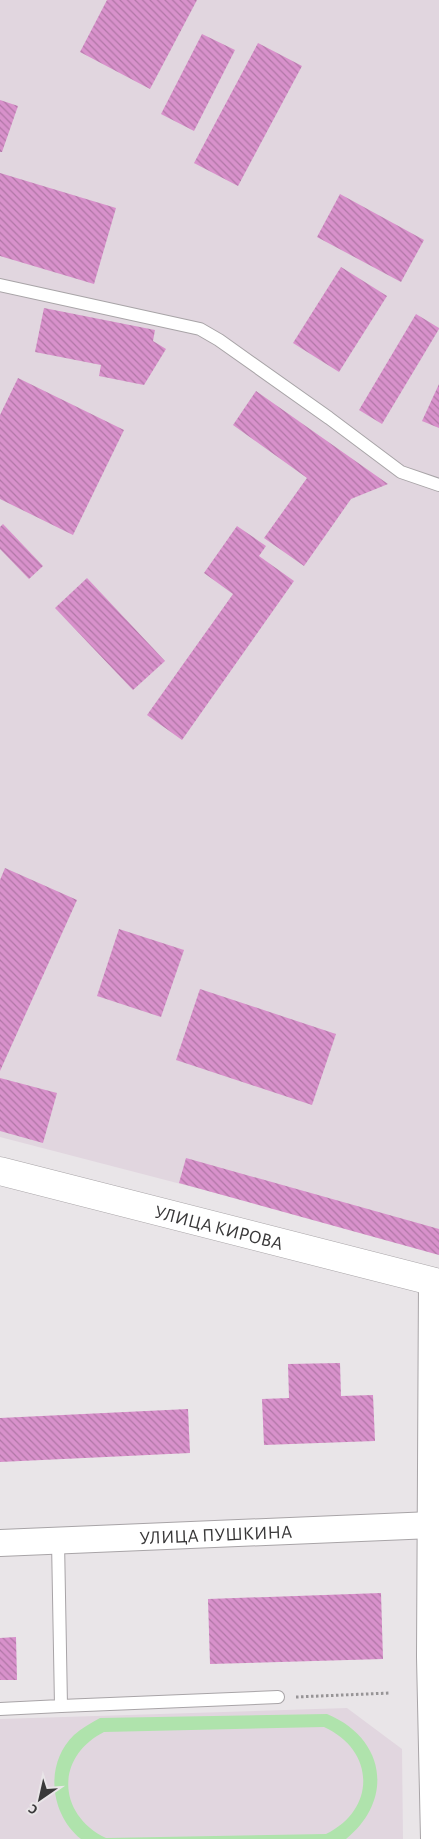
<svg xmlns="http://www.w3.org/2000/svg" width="439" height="1839" viewBox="0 0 439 1839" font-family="'Alegreya Sans',sans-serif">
	<defs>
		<pattern id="building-back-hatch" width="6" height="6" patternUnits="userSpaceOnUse" patternTransform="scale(1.25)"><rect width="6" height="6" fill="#d891cb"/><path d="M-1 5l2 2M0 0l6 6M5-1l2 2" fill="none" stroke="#b077a6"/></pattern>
	</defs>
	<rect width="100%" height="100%" fill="#e9e5e8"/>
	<g fill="#e1d6df">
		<polygon points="0,0 439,0 439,1251 0,1137"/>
		<polygon points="347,1708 402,1749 403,1839 0,1839 0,1719"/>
	</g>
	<path fill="#afe3ac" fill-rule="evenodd" d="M327,1714C385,1738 395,1799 346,1839H81C50,1814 44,1764 74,1735C82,1728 91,1723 100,1718ZM324,1727C375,1750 377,1809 326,1834L106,1838C57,1814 55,1757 104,1732Z"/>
	<g fill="url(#building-back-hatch)">
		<polygon points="107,0 197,0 150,89 80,52"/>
		<polygon points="202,34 235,50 194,131 161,114"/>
		<polygon points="258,43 302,66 238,186 194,163"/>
		<polygon points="0,100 18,106 2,152 0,152"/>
		<polygon points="0,173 116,208 94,284 0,256"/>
		<polygon points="340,194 424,240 401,282 317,237"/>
		<polygon points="341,267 387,296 339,372 293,343"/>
		<polygon points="44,308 155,330 153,341 166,349 144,385 99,376 101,365 35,352"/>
		<polygon points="416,314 439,328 439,329 382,424 359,410"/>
		<polygon points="18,378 124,430 73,535 0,499 0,415"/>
		<polygon points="439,384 439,428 422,421"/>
		<polygon points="256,391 388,484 351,499 304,566 264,538 307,478 233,425"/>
		<polygon points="3,524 43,566 29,579 0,549 0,527"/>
		<polygon points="237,526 266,546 259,556 294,581 182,740 147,715 233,594 204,573"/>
		<polygon points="87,578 165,661 133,690 55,608"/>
		<polygon points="5,868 77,900 0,1071 0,880"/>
		<polygon points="119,929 184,950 161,1017 97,996"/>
		<polygon points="200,989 336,1034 312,1105 176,1060"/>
		<polygon points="0,1078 57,1093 43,1143 0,1131"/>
		<polygon points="186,1158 439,1229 439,1255 179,1183"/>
		<polygon points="340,1363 341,1396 373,1395 375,1441 264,1445 262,1399 289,1398 288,1364"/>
		<polygon points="188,1409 190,1453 0,1462 0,1418"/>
		<polygon points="381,1593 383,1659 210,1664 208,1599"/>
		<polygon points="16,1637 17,1680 0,1680 0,1638"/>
	</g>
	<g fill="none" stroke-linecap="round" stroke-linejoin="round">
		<defs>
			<g id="lane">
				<polyline points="0,285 200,329 219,340 329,418 401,472 439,485"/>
				<polyline points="61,1706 278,1697"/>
				<polyline points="0,1709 61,1706 58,1541"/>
			</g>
			<g id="street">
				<polyline points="432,1281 430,1657 434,1839"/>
				<path id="s1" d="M0,1543L432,1525"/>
			</g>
			<g id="secondary">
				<path id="s2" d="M0,1171L439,1283"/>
			</g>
		</defs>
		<use href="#lane" stroke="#a8a4a7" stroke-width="14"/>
		<use href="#street" stroke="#a8a4a7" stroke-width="28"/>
		<use href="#secondary" stroke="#a8a4a7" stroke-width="29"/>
		<polyline stroke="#979496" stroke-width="3" stroke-dasharray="2.5 2.5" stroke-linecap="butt" points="296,1697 390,1693"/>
		<use href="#lane" stroke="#fff" stroke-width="12"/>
		<use href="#street" stroke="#fff" stroke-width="26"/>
		<use href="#secondary" stroke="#fff" stroke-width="28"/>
	</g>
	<g text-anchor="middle" stroke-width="4" stroke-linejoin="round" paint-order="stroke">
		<g font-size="19" fill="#393839" stroke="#e9e5e8">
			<text dy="7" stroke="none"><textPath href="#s2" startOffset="226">УЛИЦА КИРОВА</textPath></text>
			<text dy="7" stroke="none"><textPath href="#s1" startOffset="216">УЛИЦА ПУШКИНА</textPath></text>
		</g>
	</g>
	<g transform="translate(40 1799) rotate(214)" stroke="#e9e5e8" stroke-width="4" paint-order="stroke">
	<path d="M0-4L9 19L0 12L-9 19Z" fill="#393839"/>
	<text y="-8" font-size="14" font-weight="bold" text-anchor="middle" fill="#393839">С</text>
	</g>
</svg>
